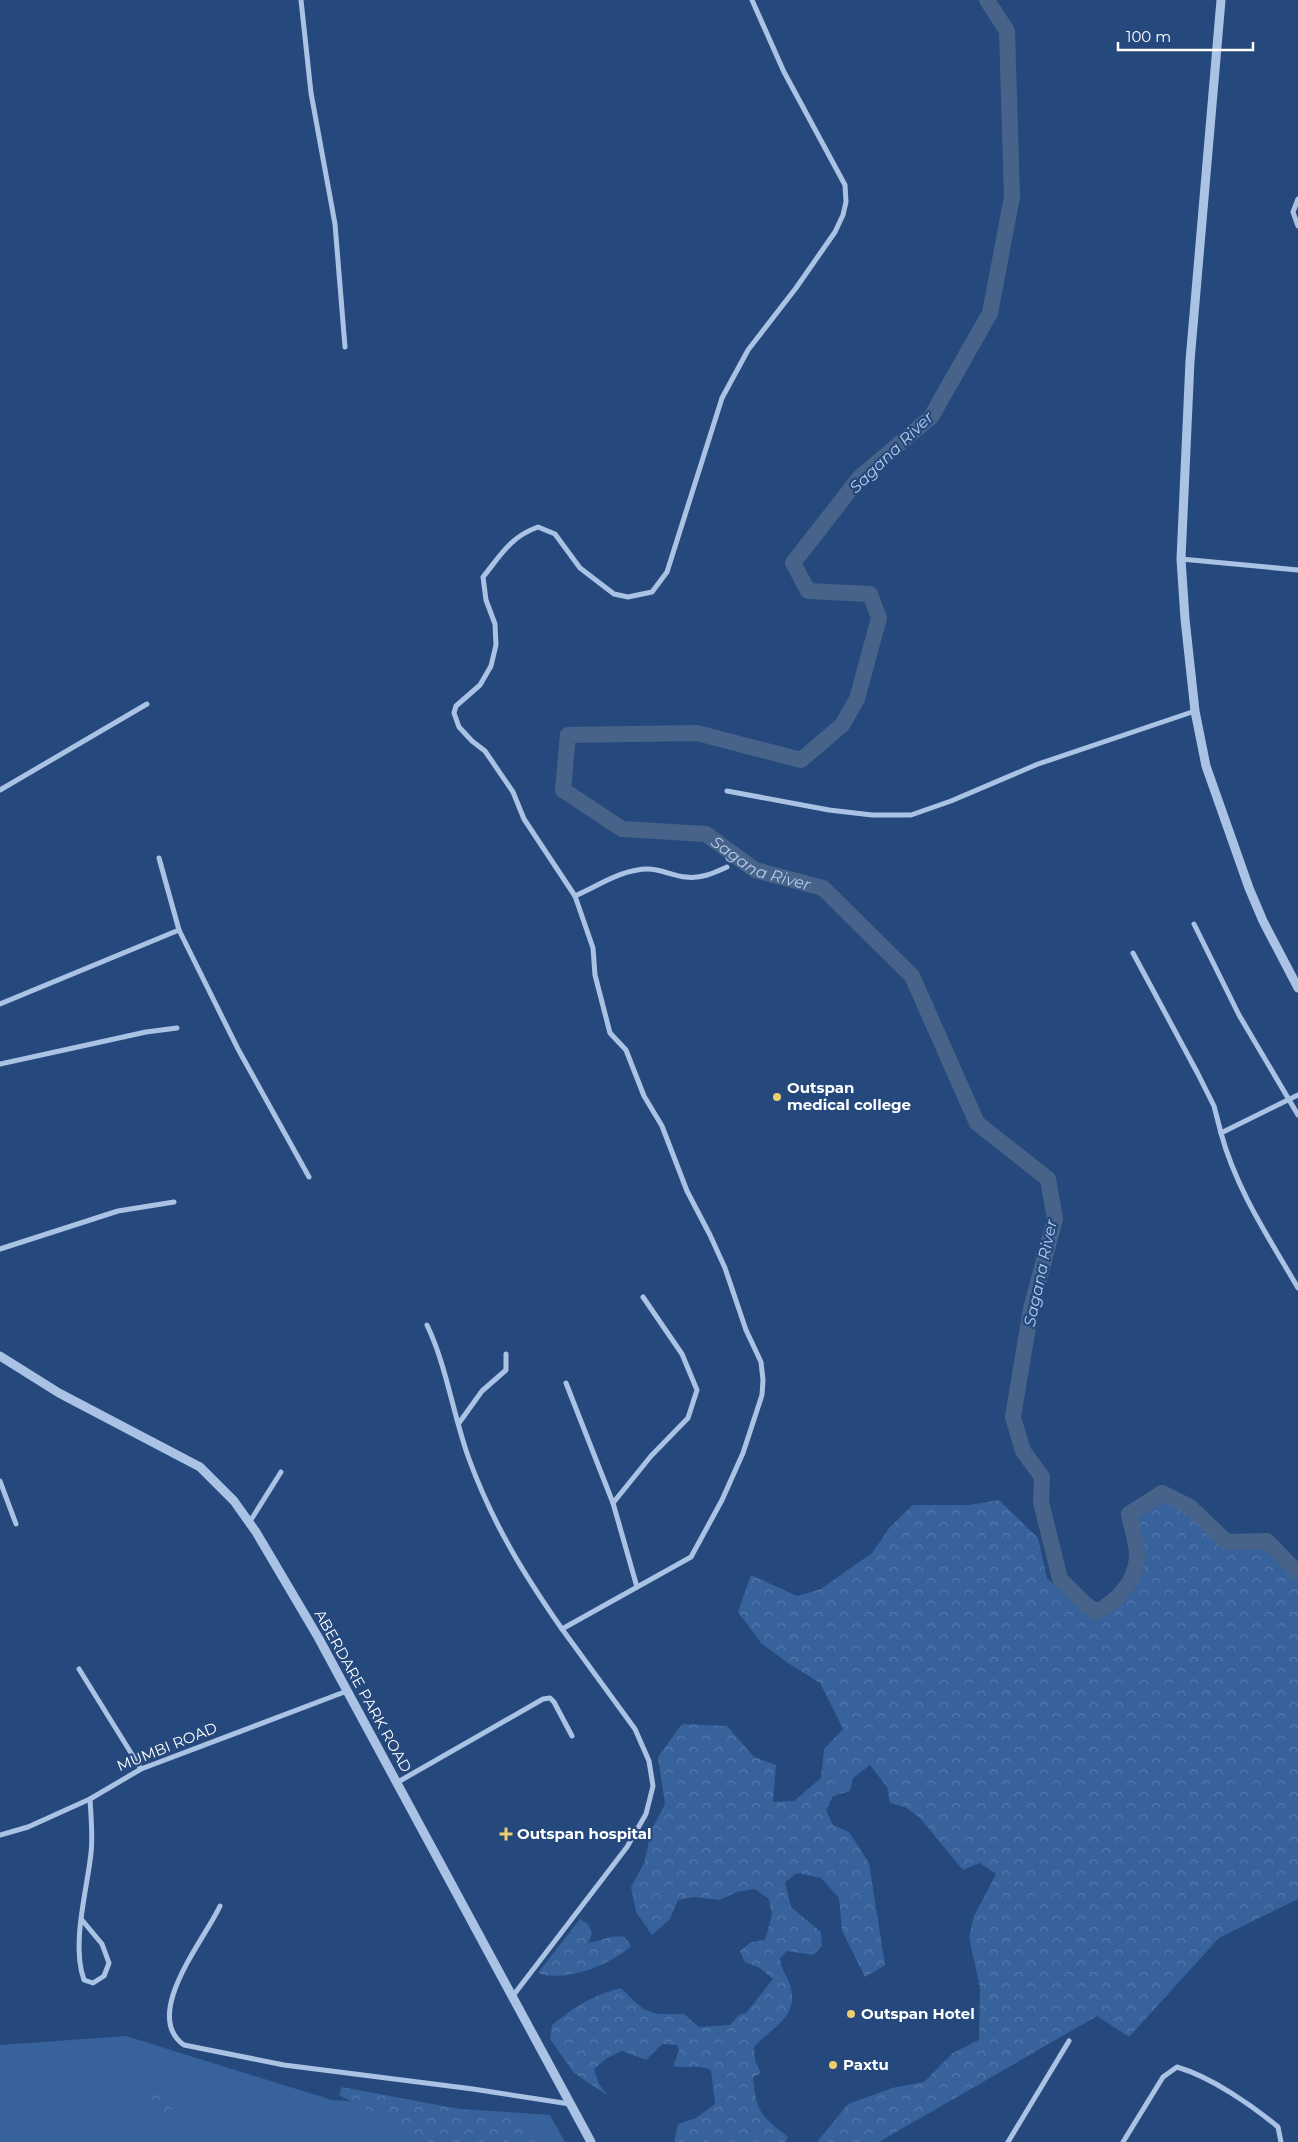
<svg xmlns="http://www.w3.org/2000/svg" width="1298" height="2142" viewBox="0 0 1298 2142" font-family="Montserrat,sans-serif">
	<defs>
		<pattern id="forest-crowns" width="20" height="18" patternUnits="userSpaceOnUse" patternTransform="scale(1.25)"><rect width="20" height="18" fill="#38629b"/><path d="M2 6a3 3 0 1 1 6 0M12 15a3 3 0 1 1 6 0" fill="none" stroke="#567aaa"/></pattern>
	</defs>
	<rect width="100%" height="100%" fill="#25497d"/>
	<polygon fill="#38629b" points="126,2036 332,2100 550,2115 565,2142 0,2142 0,2045"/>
	<g fill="url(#forest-crowns)">
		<path d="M1162,1493L1190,1507L1227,1542L1267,1541L1298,1573V1899L1219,1938L1129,2037L1097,2016L879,2142H817L848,2104L892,2088L924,2082L953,2053L979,2040L980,1988L969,1937L974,1916L996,1874L980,1863L963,1870L920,1818L905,1807L890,1803L887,1787L870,1765L853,1778L850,1791L833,1796L826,1810L833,1825L849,1832L869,1863L885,1965L865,1977L842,1931L839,1898L821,1878L797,1873L785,1882L791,1907L821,1932L822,1946L813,1955L787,1951L780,1958C781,1970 788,1977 791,1988C798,2018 772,2027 754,2047L755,2061L761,2073L753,2077C756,2112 761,2116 788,2137L786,2142H674L678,2124L696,2118L715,2104L711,2070C695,2064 688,2069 673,2066L679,2051L677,2045L662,2044L646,2060L622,2051L607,2058L594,2069L599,2084L607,2095L574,2073L550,2039L552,2025C574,2007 593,1995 621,1988C647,2014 647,2015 684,2014L699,2027L730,2025L739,2015L746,2013L773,1979L760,1968L745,1962L740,1951L751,1942L765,1940L772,1915L769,1899L755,1889L737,1892L719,1900L695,1897L678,1900L670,1919L652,1935L636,1912L631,1887L644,1863L652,1829L665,1804L658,1757L682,1724L727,1726L754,1757L776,1765L773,1802L794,1801L821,1778L824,1749L843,1729L820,1683L788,1663L762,1644L738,1612L751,1575L797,1596L821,1589L872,1553L890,1527L913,1505H969L999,1500L1038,1538L1047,1578L1076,1604L1096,1612C1117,1602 1136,1581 1137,1557C1138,1544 1131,1528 1129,1514Z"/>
		<path d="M580,1919L588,1924L592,1934L588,1943C603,1941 610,1934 625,1937L631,1946C610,1965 565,1983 538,1973Z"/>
		<polygon points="342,2087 513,2119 552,2142 419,2142 402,2128 339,2095"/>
		<polygon points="165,2089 174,2091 178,2102 169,2114 158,2114 152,2110 149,2100 153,2093"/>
	</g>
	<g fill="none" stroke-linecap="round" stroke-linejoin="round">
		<path stroke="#486389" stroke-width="16" id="s1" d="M987,0L1007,31L1012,197L990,313L931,417L860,477L793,563L808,591L870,594L879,618L857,699L842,725L801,760L697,733L568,735L563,790L622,829L706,834L755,870L823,888L912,976L977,1123L1048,1179L1055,1219L1031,1309L1013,1417L1023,1451L1042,1477L1041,1502L1060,1579L1084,1603L1096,1612C1117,1602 1136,1581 1137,1557C1138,1544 1131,1528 1129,1514L1162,1493L1190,1507L1227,1542L1267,1541L1298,1573"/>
		<g stroke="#aac3e5" stroke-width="5">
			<polyline points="301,0 311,93 335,224 345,347"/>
			<polyline points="1298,199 1293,212 1298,226"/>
			<polyline points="1181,559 1298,570"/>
			<polyline points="0,790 147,704"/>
			<polyline points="727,791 829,810 872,815 911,815 951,801 1038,764 1195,711"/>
			<polyline points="159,858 179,930 238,1049 309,1177"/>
			<path d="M575,896C598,886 622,869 648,869C661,869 673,876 686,877C701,879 714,873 727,867"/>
			<polyline points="1194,924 1239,1015 1298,1115"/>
			<polyline points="1133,953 1198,1074 1214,1106 1221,1133"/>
			<polyline points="0,1004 179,930"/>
			<polyline points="0,1064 146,1032 177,1028"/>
			<path d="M1298,1095L1221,1133C1236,1189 1269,1238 1298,1288"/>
			<polyline points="0,1249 118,1211 174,1202"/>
			<path d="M427,1325C447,1367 453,1415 469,1459C493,1524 523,1573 562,1629"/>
			<polyline points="566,1383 613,1503 637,1587"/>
			<polyline points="459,1423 482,1391 506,1370 506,1354"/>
			<polyline points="0,1481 16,1524"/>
			<polyline points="613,1503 651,1456 688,1418 697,1390 682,1354 643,1297"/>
			<polyline points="249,1523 281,1472"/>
			<polyline points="79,1669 141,1769"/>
			<polyline points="398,1782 543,1699 550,1698 554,1702 572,1736"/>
			<polyline points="0,1835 28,1827 90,1799 141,1769 347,1691"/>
			<path d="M220,1906C205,1939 141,2015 184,2045L284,2065L473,2089L570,2104"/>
			<path d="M82,1920L102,1944L109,1963L104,1976L93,1983L84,1980C71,1944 87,1891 91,1853C93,1836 91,1817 90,1799"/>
			<path d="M512,1997L627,1847L646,1814L653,1786L649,1761L635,1729L562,1629L691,1557L722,1500L743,1453L762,1395L763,1380L761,1362L746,1330L725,1268L710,1235L687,1191L662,1126L644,1096L626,1050L610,1033L595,975L593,948L575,896L524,819L513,792L485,751L472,741L459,727L454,713L456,706L480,685L491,666L496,645L495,624L486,600L483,577C501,555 510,537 538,527L555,534L580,568L614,594L628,597L652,592L667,572L722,398L748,350L796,288L835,232L843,215L846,202L845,185L784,72L752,0"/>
			<polyline points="1008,2142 1069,2041"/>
			<path d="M1123,2142L1163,2077L1177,2067C1211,2077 1252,2105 1278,2127L1281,2142"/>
		</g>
		<g stroke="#aac3e5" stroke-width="9">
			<polyline points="1221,0 1190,361 1181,559 1185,619 1195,711 1206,766 1249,888 1263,921 1298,988"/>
			<polyline points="0,1356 59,1393 200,1467 234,1501 256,1532 318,1637 591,2142"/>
		</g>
	</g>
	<g fill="#efcd6e" stroke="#25497d" stroke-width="2">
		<circle cx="777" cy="1097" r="5"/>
		<path d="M503.5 1826.5h5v5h5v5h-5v5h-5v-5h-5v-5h5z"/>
		<circle cx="851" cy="2014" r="5"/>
		<circle cx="833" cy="2065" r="5"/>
	</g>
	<g text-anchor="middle" stroke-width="4.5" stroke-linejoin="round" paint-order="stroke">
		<g font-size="15" font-weight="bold" fill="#fff" stroke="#25497d" text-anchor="start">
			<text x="787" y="1093">Outspan<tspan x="787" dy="17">medical college</tspan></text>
			<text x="517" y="1839">Outspan hospital</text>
			<text x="861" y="2019">Outspan Hotel</text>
			<text x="843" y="2070">Paxtu</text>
		</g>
		<g font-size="15" fill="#fff" stroke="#25497d">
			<text transform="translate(363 1691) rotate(61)" y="5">ABERDARE PARK ROAD</text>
			<text transform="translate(167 1747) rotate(-22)" y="5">MUMBI ROAD</text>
		</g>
		<g font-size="16" font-style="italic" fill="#b5cded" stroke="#25497d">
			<text transform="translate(891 452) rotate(-44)" y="6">Sagana River</text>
			<text dy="6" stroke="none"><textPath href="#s1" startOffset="1440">Sagana River</textPath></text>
			<text transform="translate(1040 1273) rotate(-78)" y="6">Sagana River</text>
		</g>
	</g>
	<path d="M1118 42v8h135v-8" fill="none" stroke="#ffffff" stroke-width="2.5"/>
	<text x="1126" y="42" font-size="15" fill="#ffffff" stroke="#25497d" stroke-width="4" paint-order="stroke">100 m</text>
</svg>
